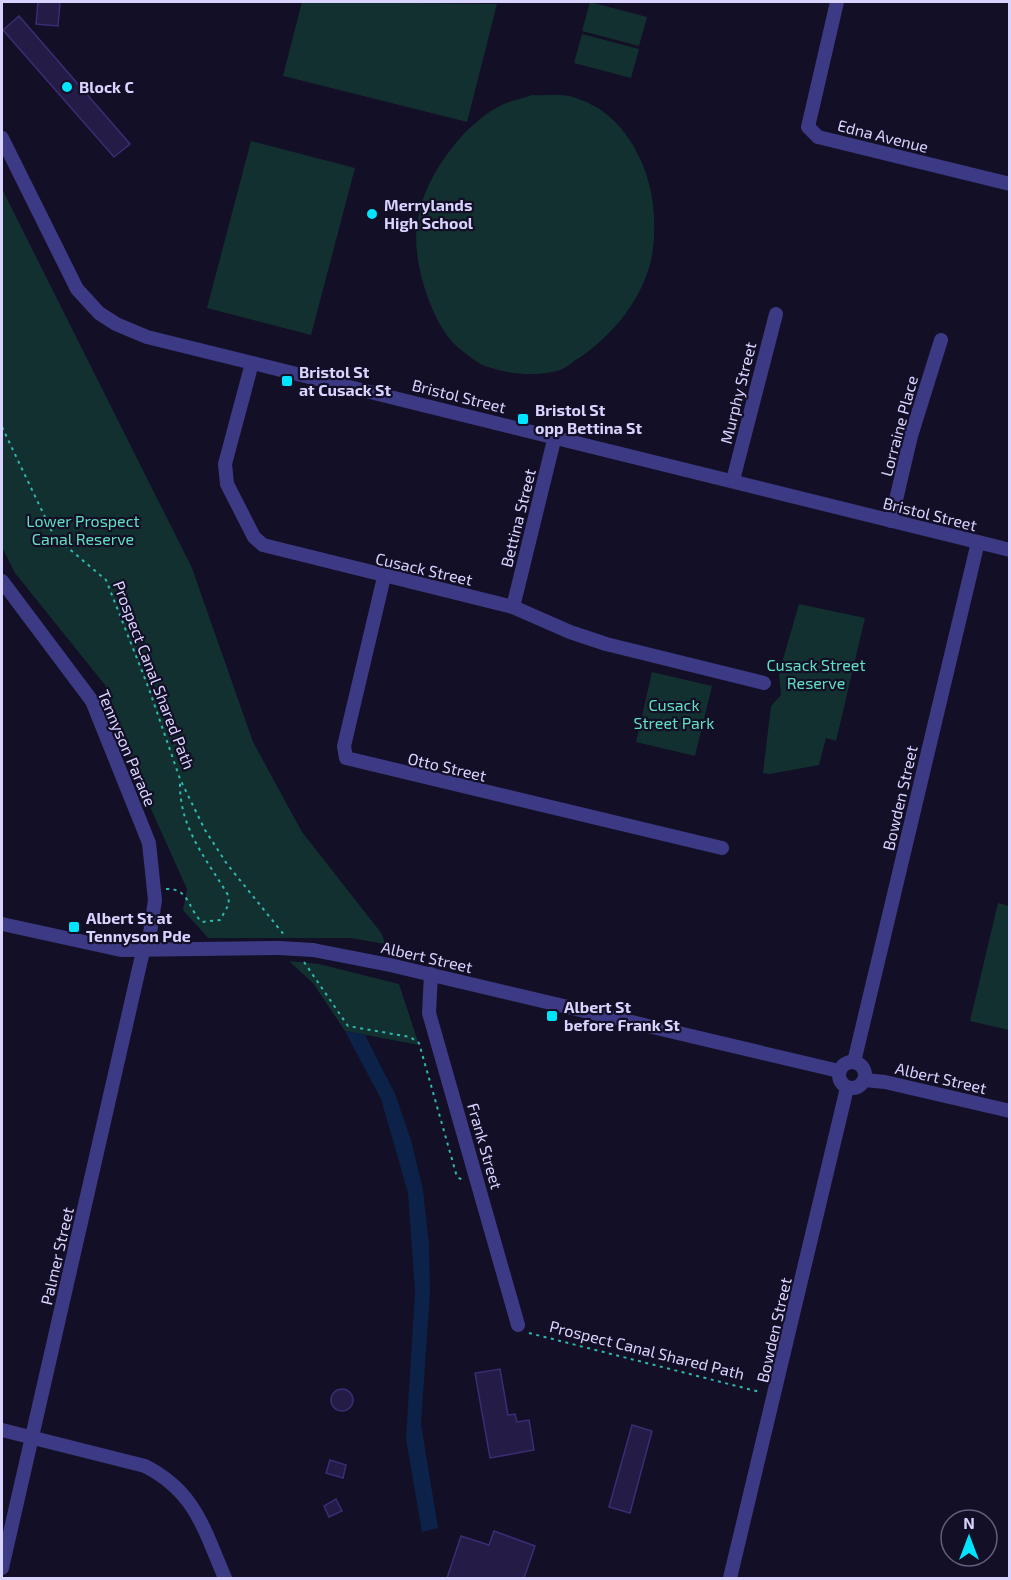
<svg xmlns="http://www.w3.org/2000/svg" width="1011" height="1580" viewBox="0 0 1011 1580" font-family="'Exo 2',sans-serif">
	<rect width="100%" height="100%" fill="#130f26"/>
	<g fill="#12302f">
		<polygon points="302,2 497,4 467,122 283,76"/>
		<polygon points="590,2 647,17 639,46 582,31"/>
		<polygon points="582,34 639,49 631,78 574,63"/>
		<path d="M532,95C544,96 557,94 569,96C598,103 620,122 634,147C652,178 657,214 653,248C648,293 615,334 579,358C573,361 567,368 560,370C539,377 509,374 488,367C480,365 472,358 465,353C446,340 436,319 428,298C419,273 413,245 418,218C425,177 461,127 498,107C508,101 521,99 532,95Z"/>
		<polygon points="251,141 355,168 311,335 207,308"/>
		<polygon points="2,189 192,568 253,742 302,832 382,934 385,944 351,938 208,938 183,910 187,889 137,778 105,685 15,573 2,547"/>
		<polygon points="799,604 865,618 836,741 826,738 819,765 770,774 763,773 771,706 781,695 779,673"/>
		<polygon points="652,672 712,686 695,756 636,742"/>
		<polygon points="998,903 1009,906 1009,1030 970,1021"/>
		<polygon points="289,961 319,964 399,984 419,1045 345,1031 313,983"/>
	</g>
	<polygon fill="#0c2248" points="345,1031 365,1035 395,1094 411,1140 423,1190 429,1245 430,1292 421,1424 438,1528 422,1532 406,1439 415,1291 408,1193 381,1099"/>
	<g fill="#241b47" stroke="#3b2d73" stroke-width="1.5">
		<polygon points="38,2 60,2 58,26 36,24"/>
		<polygon points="19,16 130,144 114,157 3,30"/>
		<polygon points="500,1369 508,1415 515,1414 517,1422 529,1420 534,1450 490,1458 475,1373"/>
		<circle cx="342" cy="1400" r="11"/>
		<polygon points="632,1425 652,1431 630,1513 609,1507"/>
		<polygon points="330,1460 346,1465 343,1478 326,1473"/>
		<polygon points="336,1499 342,1511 329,1517 324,1506"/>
		<polygon points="494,1531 535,1546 524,1578 447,1578 461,1536 489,1545"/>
	</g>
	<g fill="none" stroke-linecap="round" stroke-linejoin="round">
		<g stroke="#2fb8b0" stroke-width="2" stroke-dasharray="3 4.5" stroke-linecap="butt">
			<polyline points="2,427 54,536 106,580 149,689 180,779 205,830 227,864 285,936"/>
			<path d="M166,889C190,888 188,910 202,922L220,920L229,904L228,895C206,858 179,828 180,782"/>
			<polyline points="304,962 348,1026 410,1037 419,1043 457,1177 463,1180"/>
			<polyline points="529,1333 760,1392"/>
		</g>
		<g stroke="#3d3a85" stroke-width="14">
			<polyline points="837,2 808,127 818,137 1010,184"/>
			<polyline points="2,138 77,289 99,313 116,324 147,337 1010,550"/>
			<polyline points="252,363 225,464 227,484 254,537 263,545 513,607 570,632 606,644 764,683"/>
			<polyline points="733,480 776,314"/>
			<polyline points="891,521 911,436 941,340"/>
			<polyline points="384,577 344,746 346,758 722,848"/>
			<polyline points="2,581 92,701 149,843 155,900 149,940 143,951 2,1568"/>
			<polyline points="513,607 555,436"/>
			<polyline points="2,924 121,950 279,948"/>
			<polyline points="313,950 390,965 839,1071"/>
			<polyline points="431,974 429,1013 518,1325"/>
			<circle cx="852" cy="1075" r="13"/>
			<polyline points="854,1062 978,542"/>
			<polyline points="865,1080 885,1082 1010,1111"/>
			<path d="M2,1430L145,1466C196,1492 204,1530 225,1578"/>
			<polyline points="730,1578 847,1088"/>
		</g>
		<polyline stroke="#3d3a85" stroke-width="14" points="279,948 313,950"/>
	</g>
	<g fill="#00e5ff" stroke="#130f26" stroke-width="2">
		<circle cx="67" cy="87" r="6"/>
		<circle cx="372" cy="214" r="6"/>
		<rect x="281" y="375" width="12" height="12" rx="3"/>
		<rect x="517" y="413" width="12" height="12" rx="3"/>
		<rect x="68" y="921" width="12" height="12" rx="3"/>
		<rect x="546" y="1010" width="12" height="12" rx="3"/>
	</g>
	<g text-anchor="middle" stroke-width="4.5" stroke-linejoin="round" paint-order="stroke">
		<g font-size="16" font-weight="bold" fill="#d9d4ff" stroke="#130f26" text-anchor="start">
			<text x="79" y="93">Block C</text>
			<text x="384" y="211">Merrylands<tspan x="384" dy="18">High School</tspan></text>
			<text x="299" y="378">Bristol St<tspan x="299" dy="18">at Cusack St</tspan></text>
			<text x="535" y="416">Bristol St<tspan x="535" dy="18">opp Bettina St</tspan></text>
			<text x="86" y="924">Albert St at<tspan x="86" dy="18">Tennyson Pde</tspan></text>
			<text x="564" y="1013">Albert St<tspan x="564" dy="18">before Frank St</tspan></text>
		</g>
		<g font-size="16" fill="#d9d4ff" stroke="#130f26">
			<text transform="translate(883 136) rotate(14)" y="6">Edna Avenue</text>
			<text transform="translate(738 393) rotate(-76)" y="6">Murphy Street</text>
			<text transform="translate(459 396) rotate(14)" y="6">Bristol Street</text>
			<text transform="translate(899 426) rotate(-75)" y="6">Lorraine Place</text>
			<text transform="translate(930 514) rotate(14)" y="6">Bristol Street</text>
			<text transform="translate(518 518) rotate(-76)" y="6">Bettina Street</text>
			<text transform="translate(424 569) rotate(13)" y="6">Cusack Street</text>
			<text transform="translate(154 675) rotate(69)" y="6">Prospect Canal Shared Path</text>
			<text transform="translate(127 748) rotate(67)" y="6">Tennyson Parade</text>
			<text transform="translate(447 767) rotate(13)" y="6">Otto Street</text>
			<text transform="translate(900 798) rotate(-77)" y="6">Bowden Street</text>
			<text transform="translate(427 957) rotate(13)" y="6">Albert Street</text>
			<text transform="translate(941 1078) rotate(13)" y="6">Albert Street</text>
			<text transform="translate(485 1146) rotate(74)" y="6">Frank Street</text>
			<text transform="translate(57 1256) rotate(-77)" y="6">Palmer Street</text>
			<text transform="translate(774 1330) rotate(-77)" y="6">Bowden Street</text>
			<text transform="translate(647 1350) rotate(14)" y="6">Prospect Canal Shared Path</text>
		</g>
		<g font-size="16" fill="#5fe0c0" stroke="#130f26">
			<text x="83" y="527">Lower Prospect<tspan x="83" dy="18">Canal Reserve</tspan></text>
			<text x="816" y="671">Cusack Street<tspan x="816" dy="18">Reserve</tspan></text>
			<text x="674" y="711">Cusack<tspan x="674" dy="18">Street Park</tspan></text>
		</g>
	</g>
	<rect width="1011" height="1580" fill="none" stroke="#d9d4ff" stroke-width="6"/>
	<g transform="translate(969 1538)"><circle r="28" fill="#130f26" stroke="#625e7d" stroke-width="1.5"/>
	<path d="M0-4.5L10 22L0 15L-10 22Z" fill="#00e5ff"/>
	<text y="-9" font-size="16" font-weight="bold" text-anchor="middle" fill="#d9d4ff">N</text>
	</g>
</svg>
